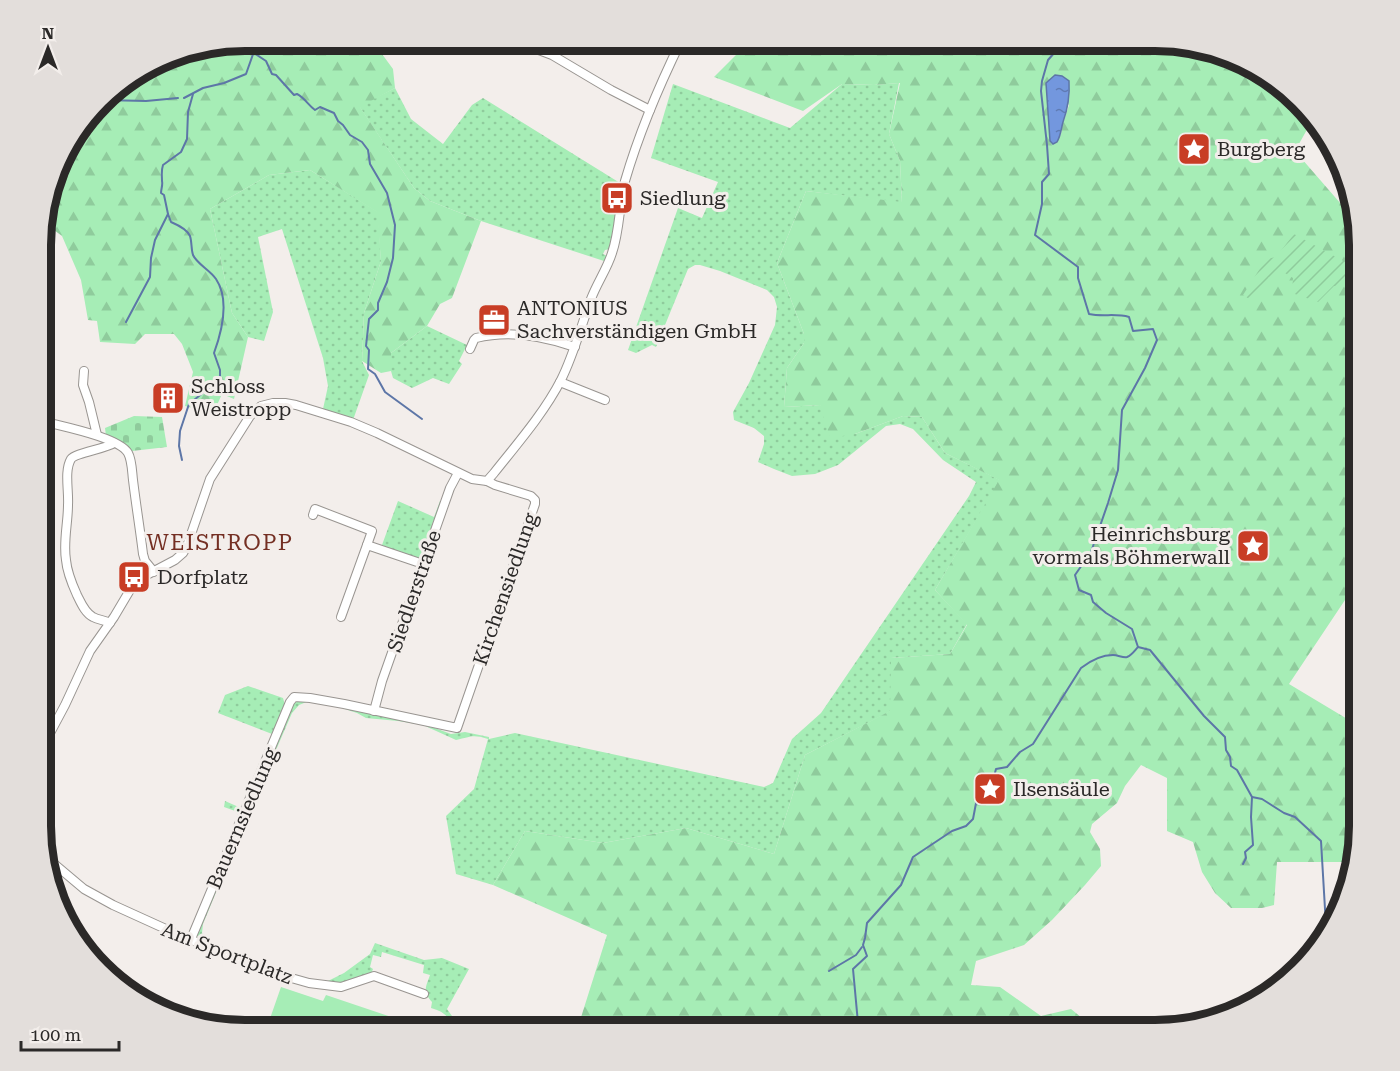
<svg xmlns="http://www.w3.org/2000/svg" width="1400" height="1071" viewBox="0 0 1400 1071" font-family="'Roboto Serif',serif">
	<defs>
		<pattern id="grass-dots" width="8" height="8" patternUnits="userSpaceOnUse" patternTransform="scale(1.5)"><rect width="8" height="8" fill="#a6edb6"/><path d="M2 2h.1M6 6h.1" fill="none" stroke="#8fcb9c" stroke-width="1.8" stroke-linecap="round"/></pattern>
		<pattern id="forest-firs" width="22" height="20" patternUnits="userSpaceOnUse" patternTransform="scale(1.5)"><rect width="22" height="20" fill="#a6edb6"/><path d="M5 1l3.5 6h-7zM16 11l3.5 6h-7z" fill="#8fcb9c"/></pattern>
		<pattern id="cemetery-stones" width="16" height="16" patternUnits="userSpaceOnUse" patternTransform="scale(1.5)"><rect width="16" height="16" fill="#a6edb6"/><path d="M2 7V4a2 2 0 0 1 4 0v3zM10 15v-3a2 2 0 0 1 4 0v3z" fill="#8fcb9c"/></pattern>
		<pattern id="garden-furrows" width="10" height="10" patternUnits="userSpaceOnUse" patternTransform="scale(1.5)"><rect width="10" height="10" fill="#a6edb6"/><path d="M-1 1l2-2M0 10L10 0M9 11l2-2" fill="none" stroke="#8fcb9c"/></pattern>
		<pattern id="water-ripples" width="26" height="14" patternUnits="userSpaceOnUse" patternTransform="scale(1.5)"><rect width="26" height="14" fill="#7397de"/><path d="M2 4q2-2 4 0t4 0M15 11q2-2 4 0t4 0" fill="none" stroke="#5f7bb4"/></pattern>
	</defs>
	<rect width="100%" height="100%" fill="#f3eeeb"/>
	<g fill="url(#grass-dots)">
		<path d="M899,83L889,134L900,161L902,203L806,191L777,263L804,334V343L787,368L784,407L820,405L855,434L903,416L922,417L945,453L1000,480L935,590L967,624L950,654L891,658V711L805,755L774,854L686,828L603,843L525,831L493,885L456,874L446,816L474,789L488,739C472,734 471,737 456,740L423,725L398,721L366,718L357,713L342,708L309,701L299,705L292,713L244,824L203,924L202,933L206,939L216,946L260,964L310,980L328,981L344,973L370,954L375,943L424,960L442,958L469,969L447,1009L462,1030H457C451,1019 444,1011 431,1008L432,1002C423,991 425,989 430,975L423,973L424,965L382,952L381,957L373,955L370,967L373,969L371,974L341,985L328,984L281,973L201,941L197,935L200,923L293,704L302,699L424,724L451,734L465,732L489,737V739L515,733L764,787L773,783L792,739L821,713L969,496L976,482L943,460L913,429L900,424L886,426L838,465L815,474L792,476L774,469L758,462L764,444V436L754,428L734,420L733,412L749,383L775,325L777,307L774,297L767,290L720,271L700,265H695L688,269L656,347L652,345L636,353L628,350L678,208L702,218L718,182L651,158L673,84L790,128L842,84L874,85Z"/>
		<polygon points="395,88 411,119 443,144 472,105 483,98 620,183 613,233 610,249 605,250 603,254 607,256 604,261 481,221 430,201 414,188 359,106"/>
		<polygon points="310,170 378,212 381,261 364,313 362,361 369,375 353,420 323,409 328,386 323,358 282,229 258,237 273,312 264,341 248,337 232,313 210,209 269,175"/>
		<polygon points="427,326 467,345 459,361 462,364 449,384 433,378 412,388 393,378 391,371 391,353"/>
		<polygon points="398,501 434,517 440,501 443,502 436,522 433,522 431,529 433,530 423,559 407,555 382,545"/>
		<polygon points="248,686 283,698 285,705 274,735 241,811 238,812 224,807 225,801 241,808 272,734 218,713 225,695"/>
	</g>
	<g fill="url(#forest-firs)" fill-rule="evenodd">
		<polygon points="245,41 363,41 382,54 393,69 395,88 360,107 414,188 430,201 481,221 452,298 440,304 427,326 391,353 391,371 381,373 362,361 364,313 381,261 377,212 310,170 269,175 210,209 232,313 248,337 234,399 222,394 213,414 185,406 193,372 182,344 174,334 145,334 135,344 100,342 97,321 88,320 81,280 62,236 42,221 42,218 68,143 110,91 179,51"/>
		<path d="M757,41H1168L1233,56L1290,91L1293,95L1288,105L1309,126L1295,151L1354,219L1359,244V579L1289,684L1359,726V840L1354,862H1277L1274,905L1262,908H1231L1215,893L1202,872L1193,842L1167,831V778L1141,765L1125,786L1117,803L1092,824L1090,832L1100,849L1101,866L1085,885L1052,920L1024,945L976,961L971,985L1000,987L1041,1016L1071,1009L1093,1027V1030H577L607,935L493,885L525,831L603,843L686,828L774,854L805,755L890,711L891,658L950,654L967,625L935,590L999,480L945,453L922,417L903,416L855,434L830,438L820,405L784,407L787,368L804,343V334L777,263L806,191L902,202L900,161L889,134L900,83L874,85L842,84L803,111L714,77L745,46ZM1046,83L1069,105L1062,126L1061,134L1053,144L1050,141Z"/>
	</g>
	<polygon fill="url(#cemetery-stones)" points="134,416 162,417 167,447 132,451 106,436 105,428"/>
	<polygon fill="url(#garden-furrows)" points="1294,234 1356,268 1343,287 1334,286 1318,302 1292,293 1293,278 1280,270 1275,278 1269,277 1254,302 1243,295 1266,259 1276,257"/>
	<polygon fill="#a6edb6" points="281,987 323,1001 326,995 421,1027 419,1030 266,1030"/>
	<path fill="url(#water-ripples)" stroke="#5d76a7" stroke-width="1.5" d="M1055,75L1062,76L1069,81C1070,97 1068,108 1063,122C1061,129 1061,135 1057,142L1053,144L1050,141L1046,83Z"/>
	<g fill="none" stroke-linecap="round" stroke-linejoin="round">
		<g stroke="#5d76a7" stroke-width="2">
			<path d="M254,53L266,61L272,74L276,75L294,95L297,94C305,98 308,105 315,110L320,107L334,113L338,121L343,125L350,135L362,142L368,150L370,164L387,193L395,225L393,258L387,282L378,303V310L369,319L366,346L369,350L368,369L375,374L385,392L422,419"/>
			<polyline points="184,98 203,88 224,83 246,74 257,43 259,41"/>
			<polyline points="103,100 146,101 178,98"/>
			<polyline points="126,322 150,277 151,258 155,240 168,214"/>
			<path d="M182,460L179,446L180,431L189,404L214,384L220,376V370L214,353C222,331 230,300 216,279C210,270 197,264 193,255C191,249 192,242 190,236C187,229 178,225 171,222L168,214L164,195L161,193C161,189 163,185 162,181C162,175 161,171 163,165L181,152L187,139L188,112L193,94"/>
			<polyline points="1138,647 1150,650 1204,716 1225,737 1226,750 1230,757 1231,766 1237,770 1252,797 1262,799 1284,813 1295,817 1321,841 1326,926"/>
			<polyline points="1243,864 1246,858 1245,852 1253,845 1251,817 1252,797"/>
			<polyline points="829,971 856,955 862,947"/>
			<path d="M854,1030L858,1023L853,969L867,956L863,945L865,938L867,923L901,885L913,857L952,831L966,826L973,819L977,798L986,788L992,784L996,769L1007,767L1020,752L1033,744L1081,668C1090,661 1100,655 1113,655C1118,655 1123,658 1127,657C1132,655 1135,650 1138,647L1132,629L1106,613L1093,602L1091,595L1079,590L1075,575L1091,552L1108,503L1118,470L1122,410L1145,368L1157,340L1153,329L1133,331L1129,317C1116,313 1103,317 1089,314L1078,278V267L1035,235L1042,204V182L1049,174L1047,145L1041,91L1042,81L1048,60L1055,52L1068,47L1076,41"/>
		</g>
		<defs>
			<g id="minor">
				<polyline points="515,41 552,55 611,90 650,110"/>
				<polyline points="1292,102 1306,113"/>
				<path d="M470,349L474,340L476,338C508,330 544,336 575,347"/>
				<polyline points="84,371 83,385 89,402 97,435"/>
				<polyline points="560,382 605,400"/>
				<path d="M42,421C60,426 119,437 128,453C132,460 132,472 133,480C136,505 140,529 143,554L145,561L154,572"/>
				<polyline points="313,515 315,509 372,531 367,545"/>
				<polyline points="341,617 367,545 423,564"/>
				<path d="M110,623C105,620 98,620 93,617C85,613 81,603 77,595C72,584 67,572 66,560C63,542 68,523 68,505C69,491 64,471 71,459C75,453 105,449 114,443"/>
				<polyline points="374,711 382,681 450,488 458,473"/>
				<path d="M41,750L65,705L90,651L114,617L130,590L141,578L175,560L183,553L187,546L210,479L250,416L261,406L273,403H285L296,405L351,422L377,433L472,479L487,481L494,473C517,444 544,413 561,380C574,354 581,326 591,299C597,283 607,269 612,253C620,230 619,205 625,181C639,133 659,86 681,41"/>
				<polyline points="46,857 84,889 113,905 179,935 277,974 309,983 341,987 374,976 424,994"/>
				<polyline points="191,939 290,702 294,697 310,698 344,704 457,728 535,504 535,500 531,496 495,485 487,481"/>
			</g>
		</defs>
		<use href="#minor" stroke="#999591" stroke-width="10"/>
		<use href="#minor" stroke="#fff" stroke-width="8"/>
	</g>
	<defs>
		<symbol id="sight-square" viewBox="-11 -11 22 22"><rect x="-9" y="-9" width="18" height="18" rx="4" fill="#c83d25" stroke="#f3eeeb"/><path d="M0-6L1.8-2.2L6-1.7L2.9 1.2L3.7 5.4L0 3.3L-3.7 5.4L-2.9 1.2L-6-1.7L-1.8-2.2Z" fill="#fff"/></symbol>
		<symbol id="bus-square" viewBox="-11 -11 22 22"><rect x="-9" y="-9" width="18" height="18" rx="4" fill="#c83d25" stroke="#f3eeeb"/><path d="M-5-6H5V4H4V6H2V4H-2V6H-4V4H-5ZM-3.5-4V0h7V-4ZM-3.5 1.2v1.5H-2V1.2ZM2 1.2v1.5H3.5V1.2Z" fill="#fff"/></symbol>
		<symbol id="office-square" viewBox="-11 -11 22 22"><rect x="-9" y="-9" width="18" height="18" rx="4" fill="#c83d25" stroke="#f3eeeb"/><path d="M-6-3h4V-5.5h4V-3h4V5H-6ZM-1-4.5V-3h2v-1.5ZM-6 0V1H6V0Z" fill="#fff"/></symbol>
		<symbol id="building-square" viewBox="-11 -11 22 22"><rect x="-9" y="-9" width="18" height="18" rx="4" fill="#c83d25" stroke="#f3eeeb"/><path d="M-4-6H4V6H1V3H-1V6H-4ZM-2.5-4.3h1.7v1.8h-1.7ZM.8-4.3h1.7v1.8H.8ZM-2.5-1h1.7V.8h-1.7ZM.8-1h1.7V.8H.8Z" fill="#fff"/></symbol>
	</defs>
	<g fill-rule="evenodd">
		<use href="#sight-square" x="1175" y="130" width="38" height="38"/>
		<use href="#bus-square" x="598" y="179" width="38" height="38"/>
		<use href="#office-square" x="475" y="301" width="38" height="38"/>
		<use href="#building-square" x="149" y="379" width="38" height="38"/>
		<use href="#sight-square" x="1234" y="527" width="38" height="38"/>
		<use href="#bus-square" x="115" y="558" width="38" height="38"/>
		<use href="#sight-square" x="971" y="770" width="38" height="38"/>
	</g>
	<g text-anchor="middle" stroke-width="6" stroke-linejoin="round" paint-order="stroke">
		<g font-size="20" fill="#2b2928" stroke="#f3eeeb" text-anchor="start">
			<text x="1217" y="156">Burgberg</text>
			<text x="640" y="205">Siedlung</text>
			<text x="517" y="315">ANTONIUS<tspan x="517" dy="23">Sachverständigen GmbH</tspan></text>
			<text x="191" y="393">Schloss<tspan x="191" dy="23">Weistropp</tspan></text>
			<text x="1230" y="541" text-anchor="end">Heinrichsburg<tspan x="1230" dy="23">vormals Böhmerwall</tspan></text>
			<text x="157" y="584">Dorfplatz</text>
			<text x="1013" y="796">Ilsensäule</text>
		</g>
		<g font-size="20" fill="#2b2928" stroke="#f3eeeb">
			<text transform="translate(505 589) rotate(-71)" y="7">Kirchensiedlung</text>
			<text transform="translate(414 591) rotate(-71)" y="7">Siedlerstraße</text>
			<text transform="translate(242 818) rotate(-67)" y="7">Bauernsiedlung</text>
			<text transform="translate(227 953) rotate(21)" y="7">Am Sportplatz</text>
		</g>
		<g font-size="22" letter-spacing="1.5" fill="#742f23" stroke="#f3eeeb">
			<text x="220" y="550">WEISTROPP</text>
		</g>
	</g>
	<path d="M0 0H1400V1071H0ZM245 51H1155A194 194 0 0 1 1349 245V826A194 194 0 0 1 1155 1020H245A194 194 0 0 1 51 826V245A194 194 0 0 1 245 51Z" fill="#e3dedb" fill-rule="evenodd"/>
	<path fill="none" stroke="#2b2928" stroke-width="8" d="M245 51H1155A194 194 0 0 1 1349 245V826A194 194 0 0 1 1155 1020H245A194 194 0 0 1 51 826V245A194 194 0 0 1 245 51Z"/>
	<g transform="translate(48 48)" stroke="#f3eeeb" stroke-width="4.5" paint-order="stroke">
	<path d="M0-4.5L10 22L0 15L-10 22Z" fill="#2b2928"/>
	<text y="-9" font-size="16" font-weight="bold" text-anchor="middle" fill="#2b2928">N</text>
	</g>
	<path d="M21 1041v9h98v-9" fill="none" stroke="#2b2928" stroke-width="3"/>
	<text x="30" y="1041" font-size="18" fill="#2b2928" stroke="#f3eeeb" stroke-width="4.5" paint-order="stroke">100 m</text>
</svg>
